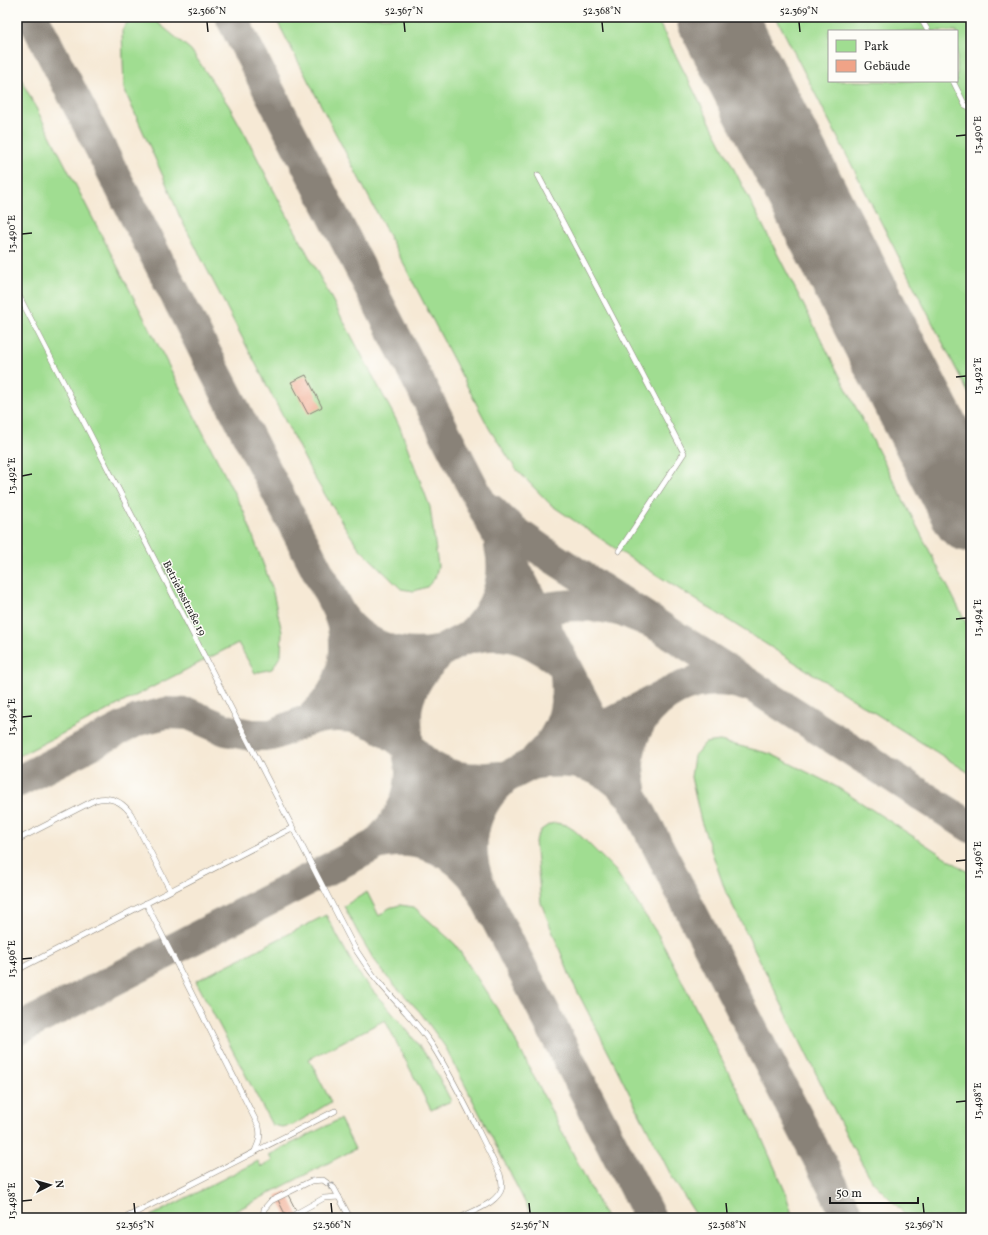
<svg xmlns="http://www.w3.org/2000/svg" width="988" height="1235" viewBox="0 0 988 1235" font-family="Vollkorn,serif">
	<rect width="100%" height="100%" fill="#fdfcf7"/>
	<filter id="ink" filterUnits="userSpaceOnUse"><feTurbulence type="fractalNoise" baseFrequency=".025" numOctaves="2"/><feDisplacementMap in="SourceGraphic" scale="8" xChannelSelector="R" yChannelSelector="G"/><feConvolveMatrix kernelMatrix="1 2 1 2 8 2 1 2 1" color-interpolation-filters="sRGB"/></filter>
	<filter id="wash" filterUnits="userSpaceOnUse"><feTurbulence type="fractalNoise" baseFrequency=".012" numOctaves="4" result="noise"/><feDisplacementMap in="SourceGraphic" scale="16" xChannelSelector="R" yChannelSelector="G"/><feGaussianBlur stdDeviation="0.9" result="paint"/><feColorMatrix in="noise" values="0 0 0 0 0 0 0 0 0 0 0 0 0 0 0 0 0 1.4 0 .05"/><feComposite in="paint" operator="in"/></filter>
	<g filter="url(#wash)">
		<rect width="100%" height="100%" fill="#f6e9d5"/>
		<g fill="#a0dd91" stroke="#5e7c56" fill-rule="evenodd">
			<polygon points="131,17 151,17 191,50 229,106 246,136 273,189 399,425 430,507 438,566 435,578 427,587 414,591 401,589 359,548 347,530 314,477 179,215 166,183 124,89 122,30"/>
			<polygon points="275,17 656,17 971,632 971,774 619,551 551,505 516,469 490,430"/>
			<path d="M776,17H971V398L950,357ZM829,31H957V81H829Z"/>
			<polygon points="17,71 244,512 272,588 282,632 281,655 272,669 255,673 238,643 17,757"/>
			<polygon points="720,741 771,754 837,787 971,874 971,1218 909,1218 873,1182 852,1146 725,890 701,821 691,777 694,756 705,743"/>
			<polygon points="556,823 566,825 574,830 586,841 615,870 659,936 759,1132 785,1191 793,1218 698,1218 673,1179 572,981 541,903 535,841 541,830 550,824"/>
			<polygon points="367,892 379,916 389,908 400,905 414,907 455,944 507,1024 606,1218 533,1218 446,1048 420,1012 387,977 373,958 358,933 344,906"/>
			<polygon points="326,915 356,970 373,991 406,1029 430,1060 451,1101 431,1110 385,1020 309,1059 331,1102 293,1125 282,1127 272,1125 196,981"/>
			<polygon points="340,1119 355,1149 222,1218 147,1218 258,1161 261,1167 272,1161 269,1155"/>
		</g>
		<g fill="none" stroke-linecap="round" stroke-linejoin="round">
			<g stroke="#898278" stroke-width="32">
				<polyline points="33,17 650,1218"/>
				<polyline points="231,17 849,1218"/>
				<path d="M491,510C507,527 525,539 544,552L971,827"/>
				<path d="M471,634C496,612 508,578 500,546"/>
				<path d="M475,637C512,629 537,643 565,666C570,703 566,731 537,758"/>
				<path d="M315,714C344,688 353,647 338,611C359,645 398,659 436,652"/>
				<path d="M317,718C354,711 378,722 406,745C415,752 422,761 432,767C453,780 476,780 500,777"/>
				<path d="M538,763C573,758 603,764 627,792"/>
				<path d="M17,782L138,720L166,713L189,714L226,730L251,735H272L308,720L495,623C537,606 582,599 626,612C636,616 647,620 657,625"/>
				<path d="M631,788C613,720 680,663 745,685"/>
				<path d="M380,840C399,820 412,796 411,769C410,761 408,754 408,747C407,738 405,713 407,705C411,686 423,668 437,656"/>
				<path d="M382,843C422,834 458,853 480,886C464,850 471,809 501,782"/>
				<polyline points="17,1030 669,693"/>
			</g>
			<polyline stroke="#898278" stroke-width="79" points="716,17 971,513"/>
		</g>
		<g id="blocks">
			<g fill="#f0a387">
				<polygon points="306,375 322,407 308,414 291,382"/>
				<polygon points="286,1191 300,1218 287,1218 276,1196"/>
				<polygon points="308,1214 310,1218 300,1218"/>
			</g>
		</g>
	</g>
	<g filter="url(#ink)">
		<use href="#blocks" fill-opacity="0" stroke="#898278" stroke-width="1"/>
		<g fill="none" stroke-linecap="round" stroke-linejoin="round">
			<defs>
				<g id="service">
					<polyline points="920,17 928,31"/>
					<polyline points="953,81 965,105 971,108"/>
					<polyline points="538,175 684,453 619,551"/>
					<path d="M17,292L354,947C362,959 369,971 379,982C396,1003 417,1022 432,1045C458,1086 478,1131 500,1174C501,1178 502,1183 502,1187C499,1203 472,1211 460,1218"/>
					<path d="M17,840L95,800C110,796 122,801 131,814L170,890"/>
					<path d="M146,903L259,1127C261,1137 259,1142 255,1151"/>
					<polyline points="17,970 292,828"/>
					<polyline points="125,1218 335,1111"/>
					<polyline points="263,1218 264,1209 271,1201 311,1181 323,1180 334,1188 350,1218"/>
					<polyline points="288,1218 324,1198 339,1197"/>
				</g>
			</defs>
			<use href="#service" stroke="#898278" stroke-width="6"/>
			<use href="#service" stroke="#fff" stroke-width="5"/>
		</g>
		<defs><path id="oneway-chevron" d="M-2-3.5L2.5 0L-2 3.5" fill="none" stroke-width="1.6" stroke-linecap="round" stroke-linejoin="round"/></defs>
		<use stroke="#999" href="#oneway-chevron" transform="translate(330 1185) rotate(-141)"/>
	</g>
	<path fill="none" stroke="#1c1c1c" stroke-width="1.5" d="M207,22L208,32M404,22L405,32M602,22L603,32M799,22L800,32M956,136L966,135M22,234L32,233M956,377L966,376M22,476L32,474M956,619L966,618M22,717L32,716M956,861L966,860M22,959L32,958M956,1102L966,1101M22,1201L32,1200M134,1203L135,1213M331,1203L332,1213M529,1203L530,1213M726,1203L727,1213M923,1203L924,1213"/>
	<g text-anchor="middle" stroke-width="3" stroke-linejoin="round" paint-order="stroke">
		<g font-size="11" fill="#1c1c1c" stroke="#fdfcf7">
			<text transform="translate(185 598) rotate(63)" y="4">Betriebsstraße 19</text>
		</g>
	</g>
	<rect width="988" height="1235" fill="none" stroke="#fdfcf7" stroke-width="44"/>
	<rect x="828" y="30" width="130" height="52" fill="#fdfcf7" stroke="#a3a29f"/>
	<rect x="836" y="40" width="20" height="12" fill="#a0dd91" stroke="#a3a29f"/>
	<text x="864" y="50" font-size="12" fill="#1c1c1c">Park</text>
	<rect x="836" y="60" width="20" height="12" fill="#f0a387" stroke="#a3a29f"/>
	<text x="864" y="70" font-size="12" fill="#1c1c1c">Gebäude</text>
	<g transform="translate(50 1185) rotate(84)" stroke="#fdfcf7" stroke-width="3" paint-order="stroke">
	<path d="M0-3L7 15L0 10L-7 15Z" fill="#1c1c1c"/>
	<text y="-6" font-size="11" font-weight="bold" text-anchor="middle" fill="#1c1c1c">N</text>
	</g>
	<path d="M830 1197v6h88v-6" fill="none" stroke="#1c1c1c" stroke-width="2"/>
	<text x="836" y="1197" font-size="12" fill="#1c1c1c" stroke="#fdfcf7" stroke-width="3" paint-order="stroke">50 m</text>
	<rect x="22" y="22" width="944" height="1191" fill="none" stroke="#1c1c1c" stroke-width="1.5"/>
	<g font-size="10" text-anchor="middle" fill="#1c1c1c">
		<text x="207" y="14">52.366°N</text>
		<text x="404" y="14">52.367°N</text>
		<text x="602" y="14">52.368°N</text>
		<text x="799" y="14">52.369°N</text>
		<text transform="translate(977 135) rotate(-90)" y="4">13.490°E</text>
		<text transform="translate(11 234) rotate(-90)" y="4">13.490°E</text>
		<text transform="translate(977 376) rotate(-90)" y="4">13.492°E</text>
		<text transform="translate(11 476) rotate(-90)" y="4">13.492°E</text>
		<text transform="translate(977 618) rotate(-90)" y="4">13.494°E</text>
		<text transform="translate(11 717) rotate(-90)" y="4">13.494°E</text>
		<text transform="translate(977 860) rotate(-90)" y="4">13.496°E</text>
		<text transform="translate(11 959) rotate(-90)" y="4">13.496°E</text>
		<text transform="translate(977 1101) rotate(-90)" y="4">13.498°E</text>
		<text transform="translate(11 1201) rotate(-90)" y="4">13.498°E</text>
		<text x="135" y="1228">52.365°N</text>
		<text x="332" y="1228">52.366°N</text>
		<text x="530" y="1228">52.367°N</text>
		<text x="727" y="1228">52.368°N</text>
		<text x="924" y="1228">52.369°N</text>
	</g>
</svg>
